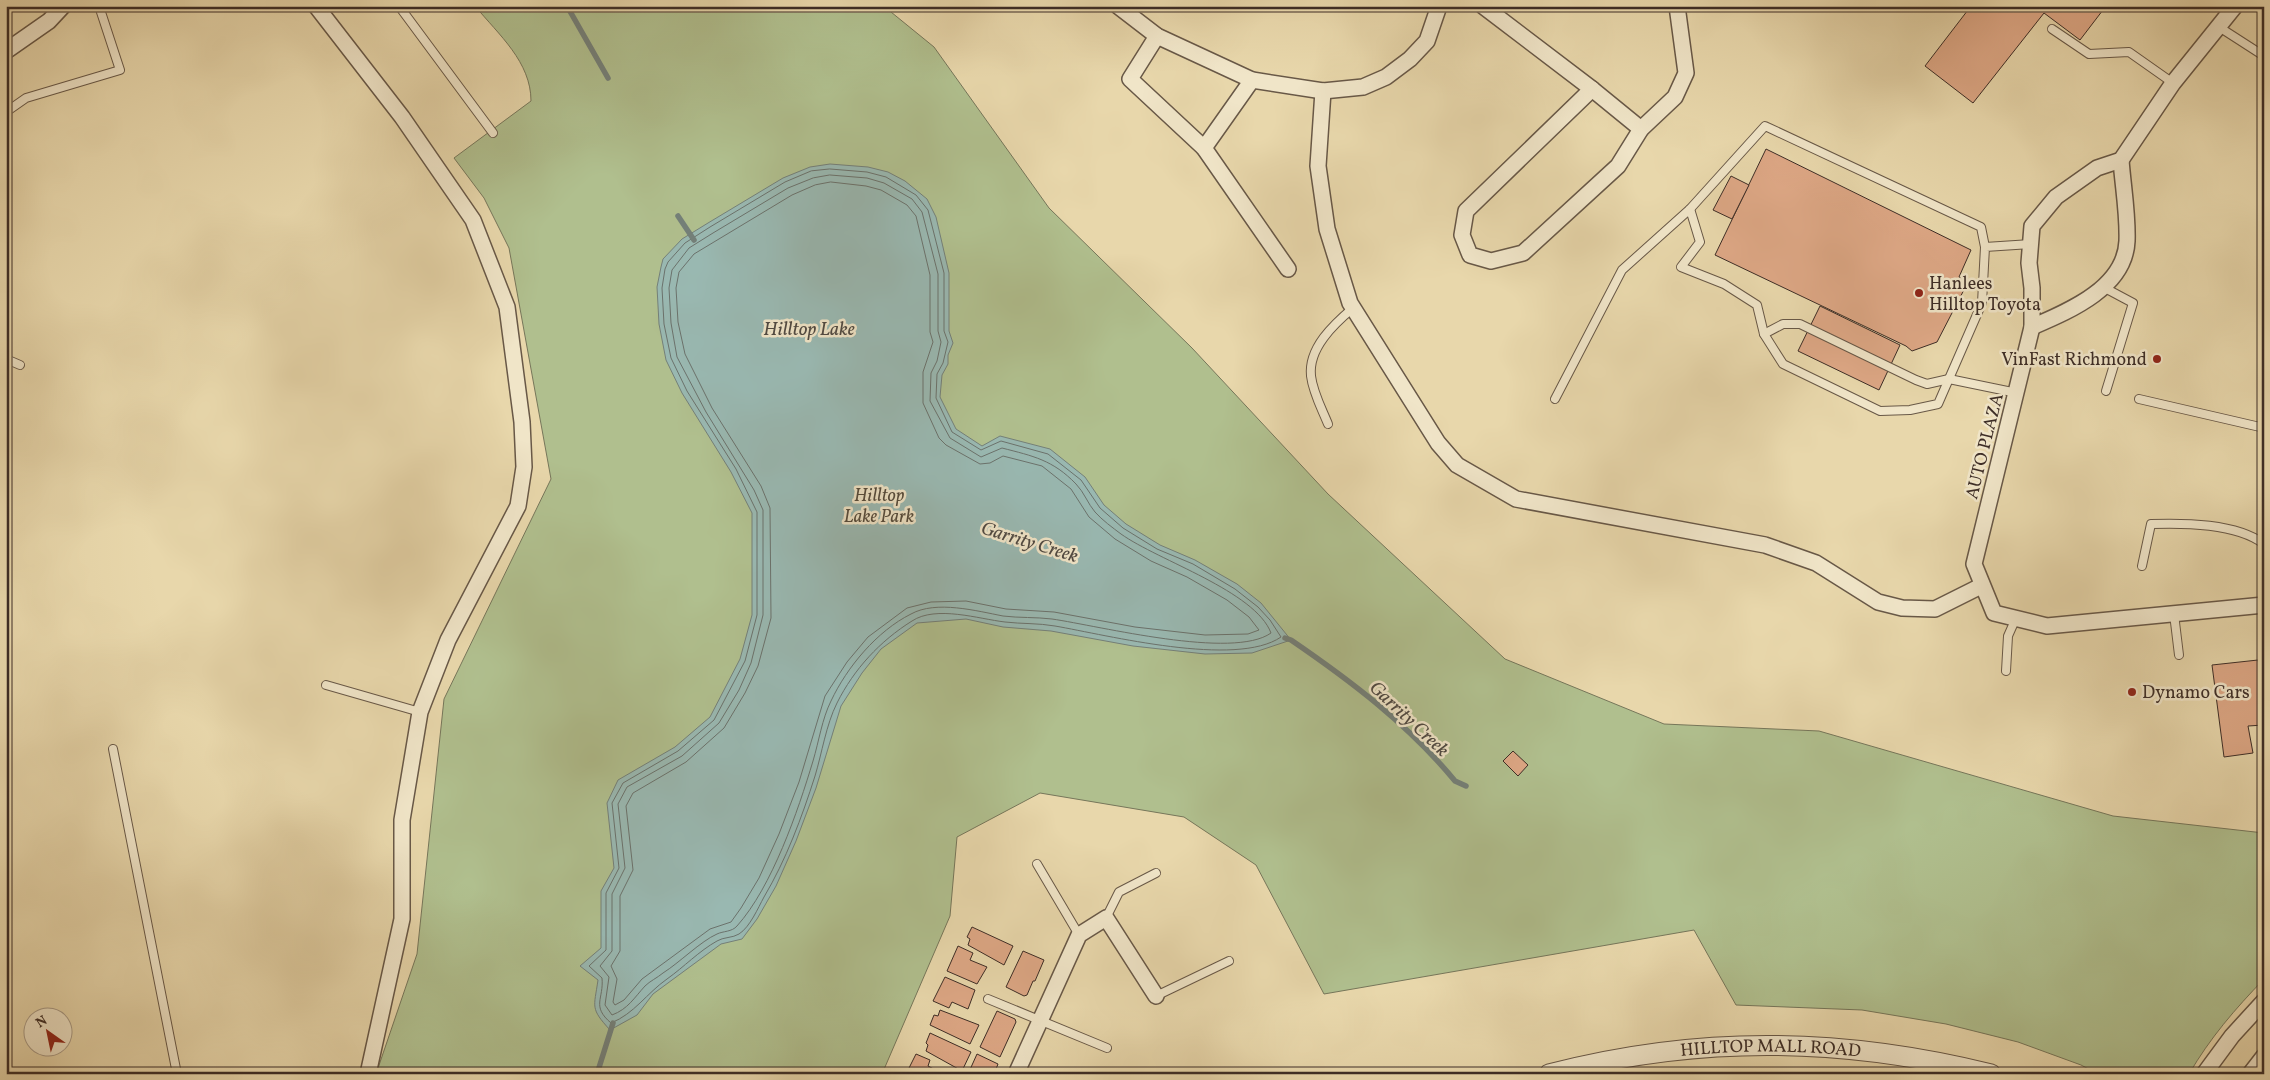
<svg xmlns="http://www.w3.org/2000/svg" width="2270" height="1080" viewBox="0 0 2270 1080" font-family="Vollkorn,serif">
	<rect width="100%" height="100%" fill="#e8d7ab"/>
	<filter id="stains"><feTurbulence type="fractalNoise" baseFrequency=".004" numOctaves="4"/><feColorMatrix values="0 0 0 0 .2 0 0 0 0 .09 0 0 0 0 .02 0 0 0 .5 -.17"/></filter>
	<radialGradient id="worn" r=".72"><stop offset=".6" stop-color="#630" stop-opacity="0"/><stop offset="1" stop-color="#630" stop-opacity=".3"/></radialGradient>
	<path fill="#b0bf8e" stroke="#76765a" d="M475,6H890L891,12L934,47L1049,208L1192,348L1328,494L1505,659L1664,724L1819,731L2113,816L2264,833V979C2235,1009 2210,1038 2189,1074H2098L2081,1065L2018,1042L1946,1024L1862,1010L1736,1005L1694,930L1324,994L1256,865L1184,817L1040,793L957,837L950,916L882,1074H376L417,954L444,699L551,479L509,248L484,198L454,158L531,101C531,62 499,35 475,6Z"/>
	<path fill="#99b8b1" stroke="#748079" d="M830,164L868,167L888,172L905,181L927,199L936,217L949,273V331L953,343L948,355V364L942,375L940,397L956,429L982,446L1000,436L1050,449L1085,477L1104,505L1126,524L1160,545L1195,560L1237,584L1261,603L1291,640L1252,653L1205,654L1133,646L1051,631L1003,627L966,619L917,623L881,649L862,673L841,706L816,788L796,841L776,886L757,919L742,939L721,944L653,994L637,1015L610,1030C590,1008 594,1008 598,980L580,966L601,948V891L614,868L607,803L618,780L675,747L710,717L740,659L752,615V513L731,472L682,393L666,360L659,324L657,287L661,267L663,259L682,239L708,223L783,178L810,167Z"/>
	<g fill="none" stroke-linecap="round" stroke-linejoin="round">
		<g stroke="#6b726c" stroke-width="1">
			<path d="M830,169L867,172L886,177L916,195L928,210L944,273V331L948,342L943,363L937,374L936,398L952,432L981,450L1001,441L1048,454L1081,480L1100,508L1123,528L1157,549L1193,564L1235,589L1258,607L1270,620L1281,637C1236,668 1107,635 1055,626C1038,623 1022,624 1005,622C979,619 936,605 912,621C880,641 854,669 837,703C826,725 822,753 815,776C802,817 786,860 764,897C758,908 750,927 739,934C733,938 723,937 717,941C699,951 684,967 667,979C647,993 634,1014 611,1023C591,1006 604,999 602,978L589,966L606,950V893L619,868L612,803L623,783L678,751L714,720L745,661L757,615V512L736,469L687,391L671,358L664,324L662,288L665,269L668,262L685,243L710,227L785,182L811,171Z"/>
			<path d="M830,175L867,178L884,183L912,199L922,212L938,274V331L941,342L937,361L931,373L930,401L950,438L981,457L1002,448C1033,456 1053,460 1076,484C1084,492 1088,504 1095,512C1102,520 1113,528 1121,534C1159,561 1255,591 1271,633C1233,660 1100,626 1052,619C1036,617 1019,618 1003,616C977,611 936,600 911,614C877,631 847,667 831,701C822,719 819,741 813,761C798,811 772,887 737,926C732,932 723,931 717,934C701,941 679,963 663,973C657,978 650,981 645,986C634,998 628,1009 612,1015L605,1005L609,977L600,966L612,951V894L625,868L618,804L627,787L682,756L719,723L739,690L751,663L763,615V510L754,490L706,412L677,357L671,323L669,288L672,270L689,248L713,233L788,188L813,178Z"/>
			<polygon points="831,182 866,186 881,190 907,205 916,216 930,275 930,332 933,342 923,372 923,403 939,438 946,445 980,464 990,463 1003,456 1042,466 1071,489 1089,517 1115,539 1151,561 1187,577 1227,600 1249,617 1259,630 1248,634 1205,635 1135,627 1054,612 1006,609 966,601 931,602 907,608 868,637 847,662 825,696 799,782 779,834 759,878 741,908 731,922 710,929 642,979 624,1000 615,1005 613,1002 617,979 611,966 620,951 620,896 633,870 626,806 633,793 686,762 724,728 745,693 758,666 771,618 770,508 761,486 712,408 685,354 678,322 676,288 679,272 694,254 792,195 815,185"/>
		</g>
		<g stroke="#748079" stroke-width="5.5">
			<polyline points="567,6 608,78"/>
			<polyline points="678,216 694,240"/>
			<path d="M1285,638L1291,640C1351,681 1409,725 1455,781L1466,786"/>
			<polyline points="597,1074 613,1023"/>
		</g>
	</g>
	<g fill="#dda785" stroke="#3d2d26">
		<polygon points="1971,6 2106,6 2080,40 2044,13 1973,103 1925,66"/>
		<polygon points="1766,149 1971,250 1959,277 1968,282 1937,342 1912,351 1906,346 1715,255"/>
		<polygon points="1731,176 1749,185 1732,219 1713,210"/>
		<polygon points="1820,306 1900,345 1879,390 1798,351"/>
		<polygon points="2258,660 2264,696 2264,725 2248,726 2253,753 2224,757 2212,665"/>
		<polygon points="1513,751 1528,765 1518,776 1503,761"/>
		<polygon points="972,927 1013,946 1004,965 968,945 970,939 967,937"/>
		<polygon points="958,946 973,953 970,960 987,967 977,984 947,971"/>
		<polygon points="1023,951 1044,960 1035,981 1033,981 1027,995 1024,996 1006,987"/>
		<polygon points="945,977 975,990 968,1009 952,1002 949,1008 933,1001"/>
		<polygon points="940,1010 979,1025 970,1044 930,1025 934,1015 938,1016"/>
		<polygon points="997,1011 1015,1019 1016,1022 1000,1057 980,1047"/>
		<polygon points="930,1033 971,1052 962,1071 926,1051 928,1045 926,1043"/>
		<polygon points="916,1054 930,1060 928,1066 943,1074 906,1074"/>
		<polygon points="977,1054 998,1064 994,1074 968,1074"/>
	</g>
	<g fill="none" stroke-linecap="round" stroke-linejoin="round">
		<defs>
			<g id="service">
				<polyline points="399,6 493,133"/>
				<polyline points="2219,27 2264,56"/>
				<polyline points="2052,29 2089,54 2129,52 2173,83"/>
				<polyline points="6,112 26,98 120,70 99,6"/>
				<polyline points="1690,209 1700,242 1681,267 1724,284 1757,305 1764,334 1783,364 1880,411 1910,410 1938,404 1982,303 1985,247 2031,244"/>
				<polyline points="2103,287 2133,303 2106,391"/>
				<polyline points="1764,334 1783,324 1800,324 1916,380 1927,384 1949,379 2017,393"/>
				<polyline points="6,359 20,365"/>
				<polyline points="1555,399 1622,270 1690,209 1765,126 1981,227 1985,247"/>
				<polyline points="2139,399 2260,427"/>
				<path d="M1328,424C1322,409 1313,393 1311,376C1308,348 1334,324 1353,308"/>
				<path d="M2142,566L2151,524C2184,523 2236,523 2264,544"/>
				<polyline points="2174,614 2179,655"/>
				<polyline points="2006,671 2008,636 2016,618"/>
				<polyline points="326,685 420,712"/>
				<polyline points="113,749 177,1074"/>
				<polyline points="1037,864 1079,935"/>
				<polyline points="1106,918 1119,892 1156,873"/>
				<polyline points="1156,996 1229,961"/>
				<polyline points="988,999 1107,1048"/>
			</g>
			<g id="minor">
				<polyline points="316,6 402,117 473,220 507,307 522,422 524,467 518,506 448,640 420,712 402,820 402,919 368,1074"/>
				<polyline points="1118,6 1157,36 1252,80 1323,91 1363,87 1386,77 1410,59 1427,41 1439,6"/>
				<polyline points="1483,6 1592,89 1641,129"/>
				<polyline points="2235,6 2173,83 2121,160 2097,168 2056,197 2032,226 2029,263 2032,288 2032,327 1974,564 1994,613 2047,626 2264,605"/>
				<polyline points="1157,36 1130,79 1204,148 1288,269"/>
				<polyline points="6,51 49,21 63,6"/>
				<polyline points="1592,89 1466,211 1462,235 1470,255 1491,261 1523,253 1618,166 1641,129 1675,97 1686,73 1677,6"/>
				<polyline points="1323,91 1318,166 1327,229 1350,303 1438,443 1457,465 1516,499 1765,545 1816,563 1878,602 1902,608 1935,609 1981,586"/>
				<polyline points="1204,148 1252,80"/>
				<path d="M2032,327C2069,311 2125,288 2127,241C2128,214 2123,187 2121,160"/>
				<polyline points="1016,1074 1079,935 1106,918 1156,996"/>
				<polyline points="2204,1074 2232,1036 2264,1001"/>
				<polyline points="2250,1074 2264,1056"/>
			</g>
			<g id="tertiary">
				<path id="s1" d="M1549,1074C1699,1035 1841,1037 1991,1074"/>
			</g>
		</defs>
		<use href="#service" stroke="#685847" stroke-width="10"/>
		<use href="#minor" stroke="#685847" stroke-width="18"/>
		<use href="#tertiary" stroke="#685847" stroke-width="21"/>
		<use href="#service" stroke="#f0e5c8" stroke-width="8"/>
		<use href="#minor" stroke="#f0e5c8" stroke-width="15"/>
		<use href="#tertiary" stroke="#f0e5c8" stroke-width="19"/>
	</g>
	<g fill="#8f2418" stroke="#f0e5c8" stroke-width="2">
		<circle cx="1919" cy="293" r="5"/>
		<circle cx="2157" cy="359" r="5"/>
		<circle cx="2132" cy="692" r="5"/>
	</g>
	<g text-anchor="middle" stroke-width="5" stroke-linejoin="round" paint-order="stroke">
		<g font-size="18" fill="#3d2d26" stroke="#f0e5c8" text-anchor="start">
			<text x="1929" y="289">Hanlees<tspan x="1929" dy="21">Hilltop Toyota</tspan></text>
			<text x="2147" y="365" text-anchor="end">VinFast Richmond</text>
			<text x="2142" y="698">Dynamo Cars</text>
		</g>
		<g font-size="18" fill="#3d2d26" stroke="#f0e5c8">
			<text transform="translate(1984 446) rotate(-76)" y="6">AUTO PLAZA</text>
			<text dy="6" stroke="none"><textPath href="#s1" startOffset="224">HILLTOP MALL ROAD</textPath></text>
		</g>
		<g font-size="18" font-style="italic" fill="#544a3b" stroke="#f0e5c8">
			<text x="879" y="501">Hilltop<tspan x="879" dy="21">Lake Park</tspan></text>
		</g>
		<g font-size="19" font-style="italic" fill="#4f4942" stroke="#f0e5c8">
			<text x="809" y="335">Hilltop Lake</text>
			<text transform="translate(1030 541) rotate(17)" y="7">Garrity Creek</text>
			<text transform="translate(1410 718) rotate(43)" y="7">Garrity Creek</text>
		</g>
	</g>
	<rect width="2270" height="1080" fill="none" stroke="#e8d7ab" stroke-width="25"/>
	<rect x="8" y="8" width="2255" height="1065" fill="none" stroke="#3d2d26" stroke-width="2.5"/>
	<rect x="12" y="12" width="2245" height="1055" fill="none" stroke="#3d2d26"/>
	<g transform="translate(48 1032) rotate(327)"><circle r="24" fill="#f0e5c8" stroke="#a89b87"/>
	<path d="M0-4L9 19L0 12L-9 19Z" fill="#8f2418"/>
	<text y="-8" font-size="14" font-weight="bold" text-anchor="middle" fill="#3d2d26">N</text>
	</g>
	<rect width="100%" height="100%" filter="url(#stains)"/>
	<rect width="100%" height="100%" fill="url(#worn)"/>
</svg>
